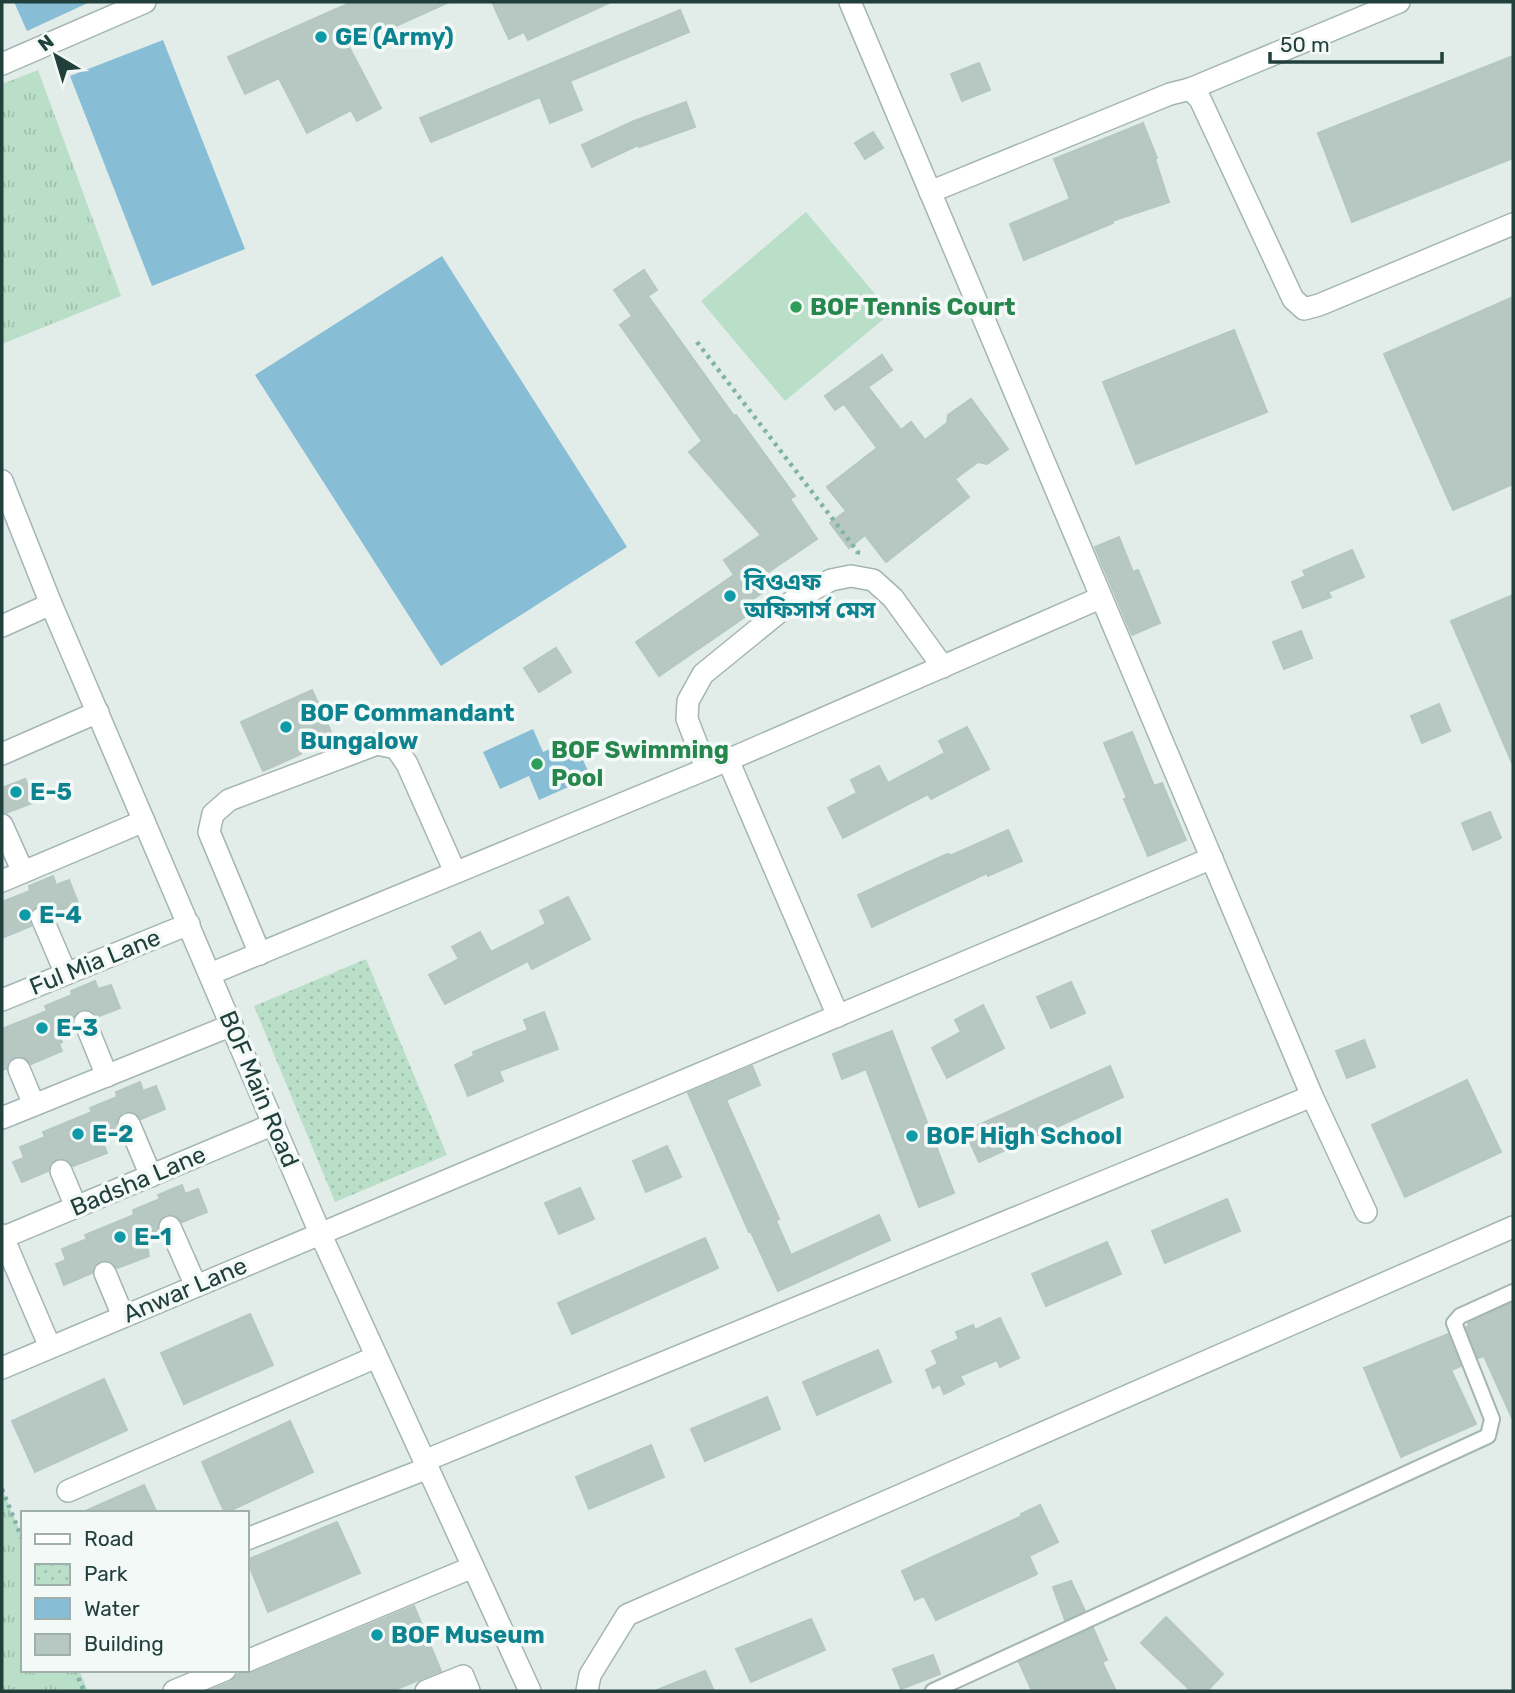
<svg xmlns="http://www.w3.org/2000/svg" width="1515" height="1693" viewBox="0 0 1515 1693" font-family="Rubik,'Noto Sans Bengali',sans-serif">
	<defs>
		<pattern id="grass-tufts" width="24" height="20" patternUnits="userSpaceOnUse" patternTransform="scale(1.75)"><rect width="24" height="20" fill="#badfc9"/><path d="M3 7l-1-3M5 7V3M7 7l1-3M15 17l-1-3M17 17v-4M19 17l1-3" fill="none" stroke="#a0c0ae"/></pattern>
		<pattern id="park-dots" width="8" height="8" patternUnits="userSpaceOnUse" patternTransform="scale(1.75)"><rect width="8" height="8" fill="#badfc9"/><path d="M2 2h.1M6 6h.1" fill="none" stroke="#a0c0ae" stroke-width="1.8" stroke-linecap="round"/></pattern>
	</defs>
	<rect width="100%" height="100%" fill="#e2edea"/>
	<g fill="url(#grass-tufts)">
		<polygon points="38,70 121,296 2,344 2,84"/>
		<polygon points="2,1489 23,1538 23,1670 79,1670 88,1691 2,1691"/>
	</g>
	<polygon fill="url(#park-dots)" points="366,959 447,1155 335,1202 254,1006"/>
	<polygon fill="#badfc9" points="806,212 891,313 785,401 701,301"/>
	<g fill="#87bdd5">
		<polygon points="14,2 90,2 27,31"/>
		<polygon points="163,40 245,249 152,286 70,76"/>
		<polygon points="442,256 627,547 441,666 255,375"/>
		<polygon points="533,729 543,752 573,739 591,777 539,800 529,776 500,789 483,752"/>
	</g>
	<g fill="#b7c8c3" stroke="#b4c7c2" stroke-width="2">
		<polygon points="352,2 449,2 349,47 381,108 357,121 351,110 307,133 279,78 245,94 228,57"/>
		<polygon points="492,2 611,2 528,40 524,32 509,39"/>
		<polygon points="680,10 689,32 570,81 582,110 550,123 540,97 431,142 420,118"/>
		<polygon points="1513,56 1513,158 1352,222 1318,133"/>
		<polygon points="979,63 990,90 962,101 951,74"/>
		<polygon points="686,102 695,127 639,147 638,145 592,167 582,145 634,121"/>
		<polygon points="1143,123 1157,158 1155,159 1169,202 1112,221 1113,223 1024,260 1010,224 1070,199 1054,159"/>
		<polygon points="873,132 883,148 865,159 855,143"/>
		<polygon points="644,270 657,290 648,296 734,416 736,415 795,496 790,499 817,539 761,577 769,588 746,604 752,612 659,676 636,642 734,575 724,560 761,535 689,452 702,441 620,325 632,316 614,290"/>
		<polygon points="1513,297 1513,484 1453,510 1384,354"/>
		<polygon points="1234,330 1267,412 1136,464 1103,382"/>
		<polygon points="882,355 892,370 868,387 901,430 911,422 925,440 947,423 948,415 971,399 1008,449 987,464 978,462 955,479 969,497 886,562 865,535 849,548 830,523 846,511 827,487 877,448 844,404 835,410 825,396"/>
		<polygon points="1119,537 1133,572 1138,570 1160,623 1132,635 1095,547"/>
		<polygon points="1352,550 1364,577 1328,592 1331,597 1303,608 1292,582 1306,576 1303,571"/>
		<polygon points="1513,595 1513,765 1451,621"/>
		<polygon points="1301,631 1312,658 1284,669 1273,642"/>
		<polygon points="556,648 571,672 539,692 524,668"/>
		<polygon points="312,690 331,732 300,746 301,754 263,771 241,722"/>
		<polygon points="1439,704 1450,731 1422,743 1411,716"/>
		<polygon points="967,727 989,769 931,799 928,794 843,838 828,808 857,793 851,780 879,766 888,783 945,753 939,741"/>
		<polygon points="1132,732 1154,786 1162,783 1186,840 1148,856 1124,799 1127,798 1104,743"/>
		<polygon points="25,779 35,802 6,813 2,812 2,788"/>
		<polygon points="1490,812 1501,838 1473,850 1462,823"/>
		<polygon points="1008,830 1022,861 988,876 987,873 872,927 858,895 945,855 949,854 950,856"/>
		<polygon points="53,876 56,885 69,880 78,903 54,913 44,905 36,906 29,916 31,926 2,938 2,902 30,891 29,886"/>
		<polygon points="568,897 590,939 532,969 528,961 445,1004 429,975 459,959 452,947 480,932 491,952 546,924 540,911"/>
		<polygon points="95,981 98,989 111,985 120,1008 97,1017 87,1009 79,1010 72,1020 74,1030 59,1036 62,1042 59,1044 62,1051 31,1064 26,1058 15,1057 8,1062 6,1069 2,1070 2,1029 47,1011 45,1006 72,995 71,991"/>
		<polygon points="1071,982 1085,1013 1051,1028 1037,997"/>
		<polygon points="983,1005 1004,1048 947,1078 932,1048 961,1032 955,1020"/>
		<polygon points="544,1012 558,1049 499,1071 503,1081 468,1096 455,1065 474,1056 473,1052 528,1030 524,1020"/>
		<polygon points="892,1031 954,1193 919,1207 866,1069 842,1079 833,1054"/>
		<polygon points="1364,1040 1375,1067 1347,1078 1336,1051"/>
		<polygon points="752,1066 760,1085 726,1100 779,1219 776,1221 791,1255 879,1215 890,1240 778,1291 751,1232 749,1232 688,1093"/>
		<polygon points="1110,1066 1123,1097 979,1162 965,1131"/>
		<polygon points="1467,1080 1501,1152 1405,1197 1372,1125"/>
		<polygon points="140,1082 143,1091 156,1086 165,1109 141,1119 131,1111 123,1112 116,1122 118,1132 104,1137 107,1144 104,1145 107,1153 73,1166 68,1160 57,1159 50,1164 48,1171 22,1182 13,1162 24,1158 20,1147 45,1137 43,1132 92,1112 90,1108 117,1097 116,1092"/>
		<polygon points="667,1146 681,1177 646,1192 633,1161"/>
		<polygon points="182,1185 185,1194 198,1189 207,1212 182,1222 172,1214 164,1215 157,1225 159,1235 146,1240 149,1256 117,1268 112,1262 101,1261 94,1266 92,1273 64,1285 56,1264 66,1260 62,1249 87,1239 85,1235 134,1215 133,1210 160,1199 158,1195"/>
		<polygon points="580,1188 594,1219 559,1234 545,1203"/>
		<polygon points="1227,1199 1240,1231 1165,1263 1152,1231"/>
		<polygon points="705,1238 718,1268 572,1334 558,1303"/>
		<polygon points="1107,1242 1121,1274 1046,1306 1032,1274"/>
		<polygon points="1513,1302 1513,1420 1484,1356 1478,1358 1466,1327 1469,1326 1468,1323"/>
		<polygon points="250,1314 273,1365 184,1404 161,1353"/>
		<polygon points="1000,1318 1019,1358 1000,1367 997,1360 960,1376 964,1384 944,1394 940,1384 933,1388 926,1370 938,1364 932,1351 959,1339 956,1332 973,1325 975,1330"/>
		<polygon points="1448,1334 1461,1366 1451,1370 1476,1424 1401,1457 1364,1368"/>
		<polygon points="878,1350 891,1382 817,1415 803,1382"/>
		<polygon points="104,1379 127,1430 35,1472 12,1421"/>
		<polygon points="767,1397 780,1429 705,1461 691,1429"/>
		<polygon points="290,1421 313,1472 225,1513 202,1462"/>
		<polygon points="651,1445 664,1477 589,1509 576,1477"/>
		<polygon points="144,1485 157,1513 81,1513"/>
		<polygon points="1040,1505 1058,1542 1029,1556 1037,1574 936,1620 924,1596 915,1600 902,1571 1022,1516 1021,1514"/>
		<polygon points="337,1522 360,1573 268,1612 247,1560"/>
		<polygon points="1071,1581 1085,1611 1065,1620 1053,1587"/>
		<polygon points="414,1606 441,1671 392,1691 208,1691 231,1682 240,1672 252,1673"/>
		<polygon points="1166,1617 1223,1674 1207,1691 1191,1691 1141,1643"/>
		<polygon points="811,1619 825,1650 751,1682 736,1649"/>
		<polygon points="1093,1628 1107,1660 1102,1662 1116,1691 1032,1691 1019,1662"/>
		<polygon points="933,1655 940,1674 901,1689 893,1669"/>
		<polygon points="705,1671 714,1691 657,1691 657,1690"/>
	</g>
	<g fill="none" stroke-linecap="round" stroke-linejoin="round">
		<defs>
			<polyline id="lane" points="933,1691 1488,1436 1492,1419 1454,1323 1460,1316 1513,1292"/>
			<g id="street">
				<polyline points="850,2 1312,1096 1366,1212"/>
				<polyline points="2,64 145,2"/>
				<polyline points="1190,89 1399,2"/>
				<polyline points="930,192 1170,94 1190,89 1200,99 1293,299 1304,309 1319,305 1513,224"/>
				<polyline points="2,481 51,604 320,1233 530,1691"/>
				<polyline points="2,626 51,604"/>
				<polyline points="2,754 98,712"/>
				<polyline points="728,760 838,1016"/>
				<polyline points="706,768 687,719 688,701 703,674 794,600 831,580 851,576 873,580 893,598 943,667"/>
				<polyline points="2,825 23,872"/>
				<polyline points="2,881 144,821"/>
				<polyline points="42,918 66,974"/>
				<polyline points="260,954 209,832 213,814 229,800 377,744 396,748 407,764 455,872"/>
				<polyline points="210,974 728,760 1100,598"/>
				<polyline points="2,1000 189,924"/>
				<polyline points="85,1022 107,1076"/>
				<polyline points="19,1069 34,1105"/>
				<polyline points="2,1118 232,1025"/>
				<polyline points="129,1124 151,1176"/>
				<polyline points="61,1171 76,1207"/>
				<polyline points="170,1227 196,1286"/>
				<polyline points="2,1235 50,1347"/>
				<polyline points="2,1238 274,1124"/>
				<polyline points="105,1273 123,1316"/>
				<polyline points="2,1368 1212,858"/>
				<polyline points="424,1461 1312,1096"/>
				<polyline points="68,1491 376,1357"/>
				<polyline points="247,1539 428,1468"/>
				<polyline points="247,1661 473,1567"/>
				<polyline points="174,1691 225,1670"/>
				<polyline points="426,1691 463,1676 469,1691"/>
				<polyline points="587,1691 590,1675 627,1615 1513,1227"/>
			</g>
		</defs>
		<use href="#lane" stroke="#a4b5b2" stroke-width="18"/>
		<use href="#street" stroke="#a4b5b2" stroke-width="24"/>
		<g stroke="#81b2aa" stroke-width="4.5" stroke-dasharray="3.5 5" stroke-linecap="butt">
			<polyline points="697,342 858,552 857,555"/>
			<polyline points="2,1489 23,1541"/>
			<polyline points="75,1670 84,1691"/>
		</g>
		<use href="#lane" stroke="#fff" stroke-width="14"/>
		<use href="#street" stroke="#fff" stroke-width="21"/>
	</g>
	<g fill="#0f9aa8" stroke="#f3f9f7" stroke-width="2.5">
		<circle cx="321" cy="37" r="7"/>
		<circle cx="730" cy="596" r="7"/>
		<circle cx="286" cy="727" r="7"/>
		<circle cx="16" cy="792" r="7"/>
		<circle cx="25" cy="915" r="7"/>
		<circle cx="42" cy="1028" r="7"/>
		<circle cx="78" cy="1134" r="7"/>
		<circle cx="912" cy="1136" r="7"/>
		<circle cx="120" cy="1237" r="7"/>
		<circle cx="377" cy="1635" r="7"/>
	</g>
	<g fill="#2e9e5b" stroke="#f3f9f7" stroke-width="2.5">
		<circle cx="796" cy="307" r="7"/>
		<circle cx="537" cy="764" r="7"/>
	</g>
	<g text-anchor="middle" stroke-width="7" stroke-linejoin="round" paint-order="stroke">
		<g font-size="24" font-weight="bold" fill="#0d838f" stroke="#f3f9f7" text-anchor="start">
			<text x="335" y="45">GE (Army)</text>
			<text x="744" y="590">বিওএফ<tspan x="744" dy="28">অফিসার্স মেস</tspan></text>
			<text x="300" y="721">BOF Commandant<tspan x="300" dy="28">Bungalow</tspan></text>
			<text x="30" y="800">E-5</text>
			<text x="39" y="923">E-4</text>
			<text x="56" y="1036">E-3</text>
			<text x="92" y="1142">E-2</text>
			<text x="926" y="1144">BOF High School</text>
			<text x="134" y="1245">E-1</text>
			<text x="391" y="1643">BOF Museum</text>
		</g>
		<g font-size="24" font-weight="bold" fill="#27864d" stroke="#f3f9f7" text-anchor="start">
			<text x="810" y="315">BOF Tennis Court</text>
			<text x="551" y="758">BOF Swimming<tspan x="551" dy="28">Pool</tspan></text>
		</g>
		<g font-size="24" fill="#213f3b" stroke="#f3f9f7">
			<text transform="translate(95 962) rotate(-22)" y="8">Ful Mia Lane</text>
			<text transform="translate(259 1089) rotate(67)" y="8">BOF Main Road</text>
			<text transform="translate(138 1181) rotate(-23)" y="8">Badsha Lane</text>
			<text transform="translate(185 1290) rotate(-23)" y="8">Anwar Lane</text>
		</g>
	</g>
	<rect width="1515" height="1693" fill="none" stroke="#213f3b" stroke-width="7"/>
	<rect x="21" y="1511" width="228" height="161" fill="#f3f9f7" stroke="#9fafac" stroke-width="2"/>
	<rect x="35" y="1534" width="35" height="10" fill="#ffffff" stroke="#9fafac" stroke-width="2"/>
	<text x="84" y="1546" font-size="21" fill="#213f3b">Road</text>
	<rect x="35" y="1564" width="35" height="21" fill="url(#park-dots)" stroke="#9fafac" stroke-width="2"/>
	<text x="84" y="1581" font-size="21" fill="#213f3b">Park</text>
	<rect x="35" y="1598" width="35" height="21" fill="#87bdd5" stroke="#9fafac" stroke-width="2"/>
	<text x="84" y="1616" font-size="21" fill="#213f3b">Water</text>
	<rect x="35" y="1634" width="35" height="21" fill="#b7c8c3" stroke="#9fafac" stroke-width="2"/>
	<text x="84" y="1651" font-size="21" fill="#213f3b">Building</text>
	<g transform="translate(56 56) rotate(322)" stroke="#f3f9f7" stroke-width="5" paint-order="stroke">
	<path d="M0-5L12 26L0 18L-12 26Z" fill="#213f3b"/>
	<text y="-10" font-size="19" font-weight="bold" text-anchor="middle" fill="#213f3b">N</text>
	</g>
	<path d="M1270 52v10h172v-10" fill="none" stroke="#213f3b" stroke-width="3.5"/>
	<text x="1280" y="52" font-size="21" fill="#213f3b" stroke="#f3f9f7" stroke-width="5" paint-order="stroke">50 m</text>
</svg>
